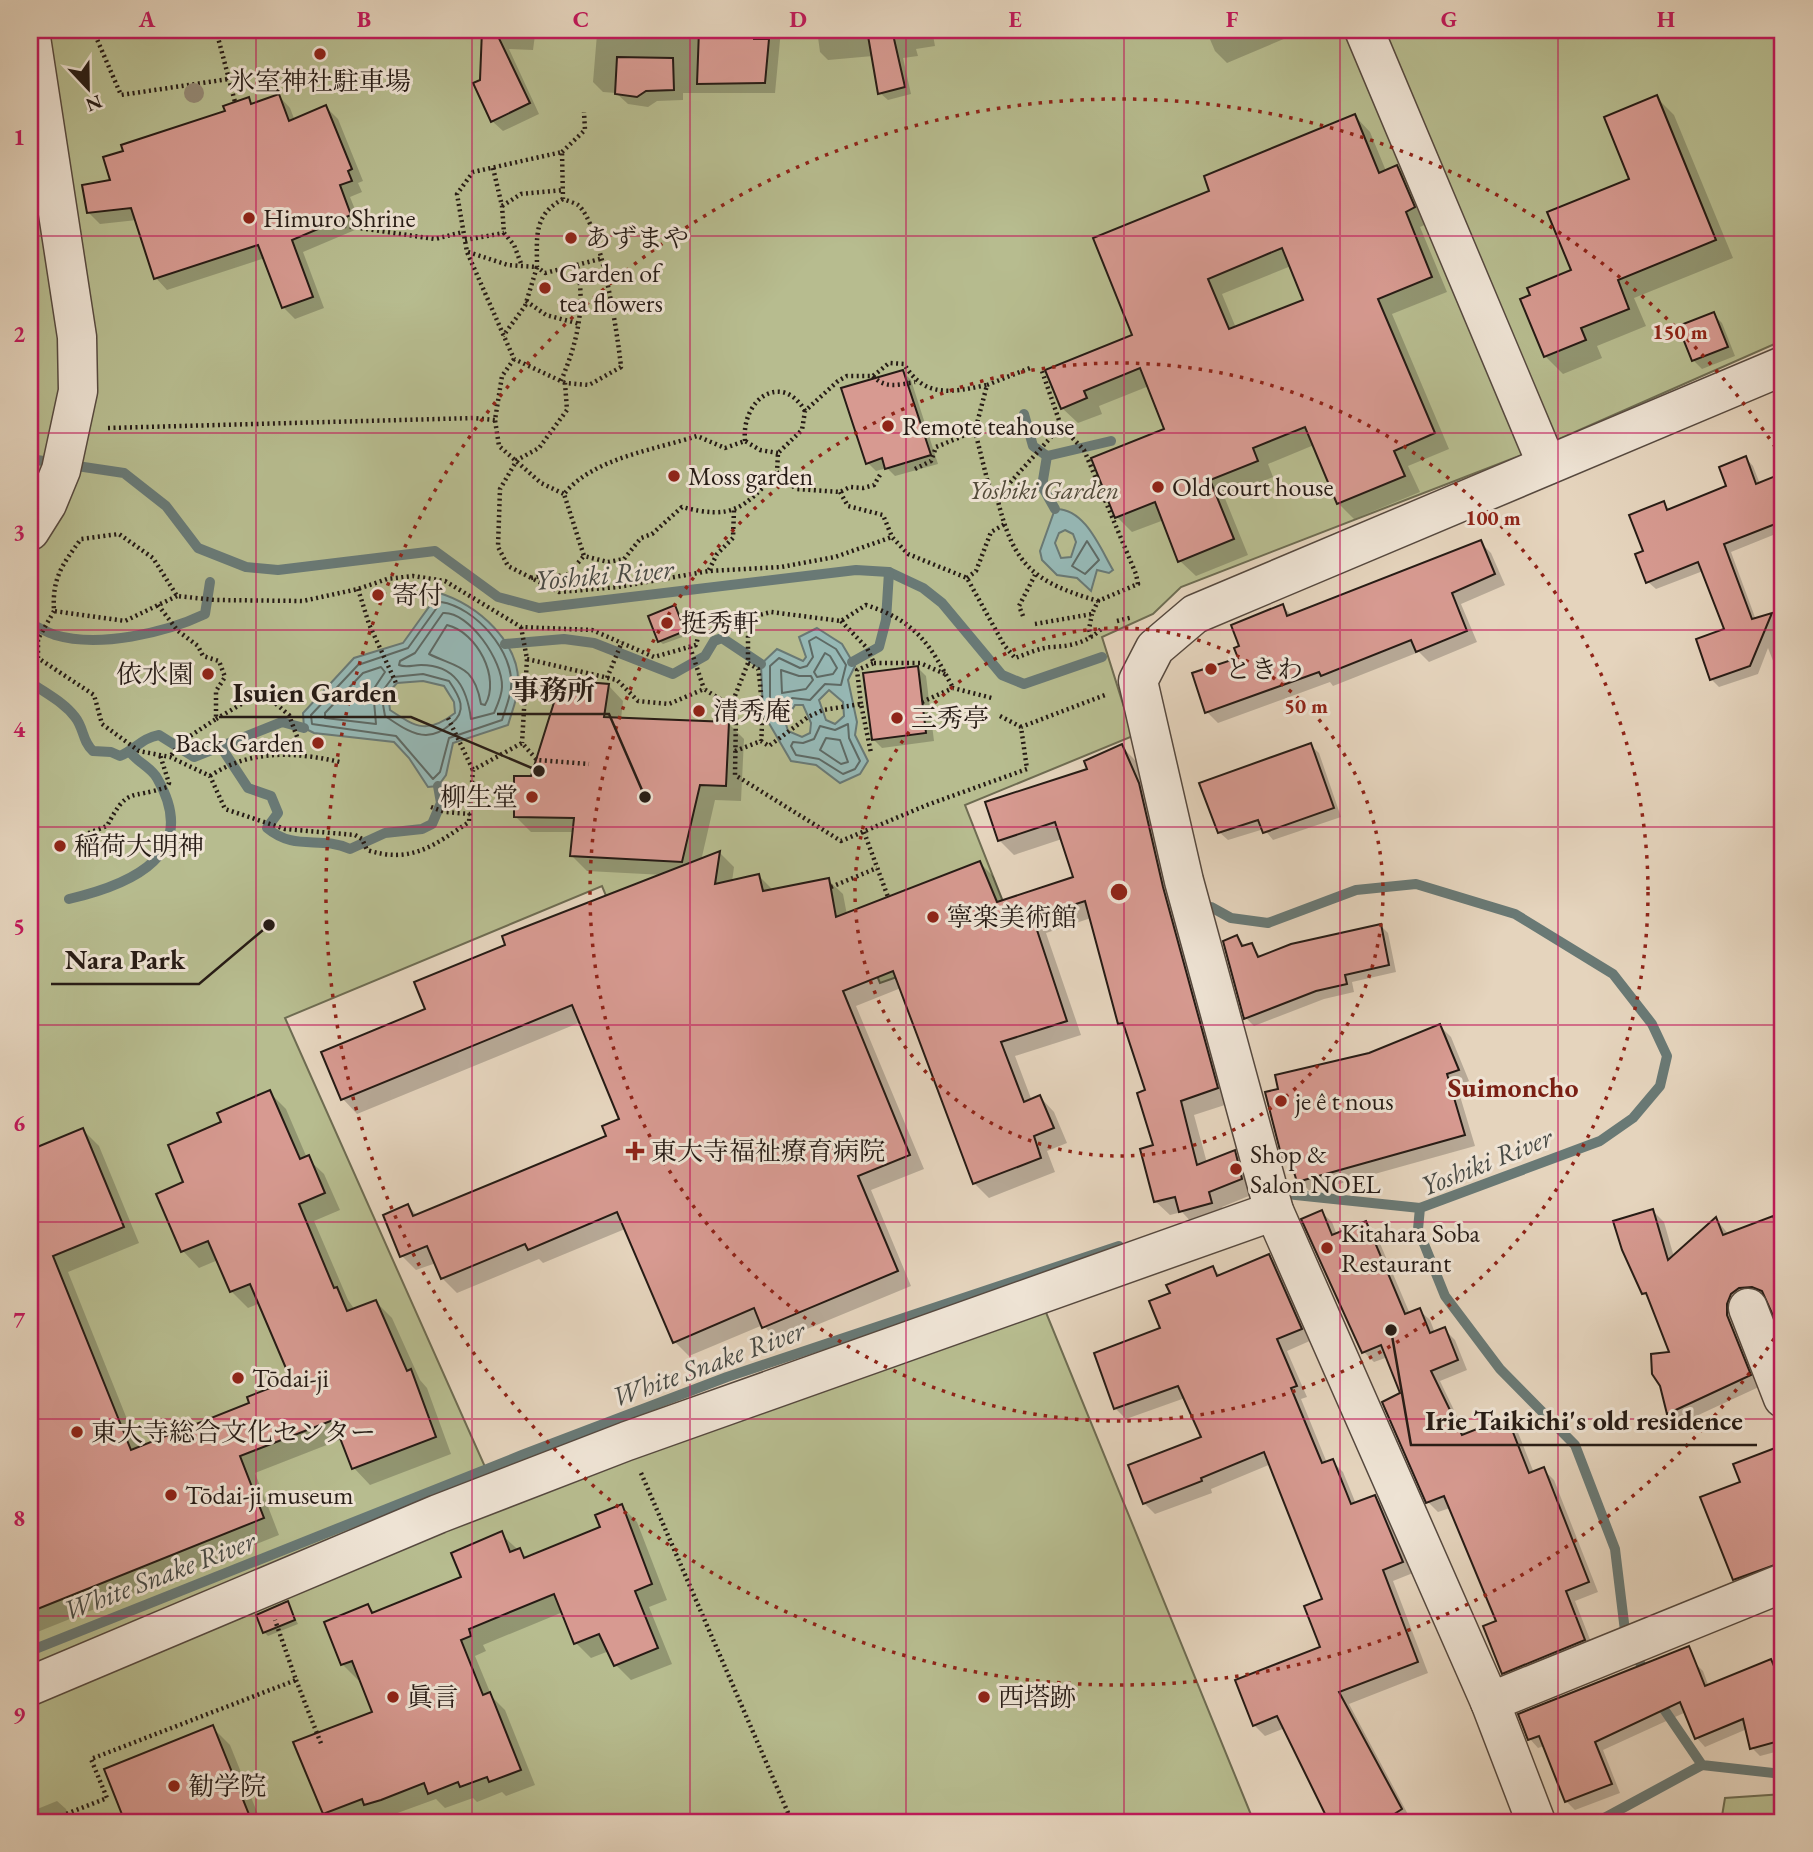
<svg xmlns="http://www.w3.org/2000/svg" width="1813" height="1852" viewBox="0 0 1813 1852" font-family="'EB Garamond','Noto Serif JP',serif">
	<rect width="100%" height="100%" fill="#e5d4bd"/>
	<filter id="stains"><feTurbulence type="fractalNoise" baseFrequency=".00286" numOctaves="4"/><feColorMatrix values="0 0 0 0 .2 0 0 0 0 .09 0 0 0 0 .02 0 0 0 .5 -.17"/></filter>
	<radialGradient id="worn" r=".72"><stop offset=".6" stop-color="#630" stop-opacity="0"/><stop offset="1" stop-color="#630" stop-opacity=".3"/></radialGradient>
	<g fill="#b7bc8f" stroke="#6e6c52" stroke-width="2">
		<polygon points="30,30 1783,30 1783,348 1779,342 1532,451 1181,587 1153,614 1102,637 1133,736 965,805 1016,935 880,983 851,914 636,968 602,886 285,1018 502,1505 1045,1310 1254,1822 30,1822"/>
		<polygon points="1783,1794 1783,1822 1721,1822 1725,1798"/>
	</g>
	<g fill="#96b8b5" stroke="#697975" stroke-width="2" fill-rule="evenodd">
		<path d="M1055,509C1085,508 1100,548 1113,570L1109,573L1097,570L1091,591L1077,578L1057,575L1042,560L1040,551ZM1065,530L1073,534L1076,542L1071,557L1061,558L1055,543L1059,533Z"/>
		<path d="M439,593C477,604 522,643 518,688C517,700 511,714 508,725L453,743L446,775L438,786L428,787L409,758L394,742L314,733L304,728L303,713L354,658L403,643ZM423,681L444,686L454,702L455,713C428,734 417,728 390,710L388,693L397,683Z"/>
		<path d="M817,628L842,644L855,666L848,680L857,722L855,735L868,761L860,774L840,783L816,765L791,761L763,713L761,664L777,649L803,661L806,657L799,637ZM829,690L843,702L844,716L835,724L826,720L819,700ZM795,705H803L811,723L810,733L802,737L788,731L785,721Z"/>
	</g>
	<g fill="#0003" fill-rule="evenodd">
		<polygon points="456,30 781,30 775,93 683,93 683,100 657,101 648,107 628,104 616,93 603,92 593,82 597,34 535,35 533,50 509,49 539,114 503,131 492,121 481,81 484,31"/>
		<polygon points="817,30 932,30 935,46 916,49 918,56 903,58 911,94 888,100 880,93 873,56 828,60 820,52"/>
		<polygon points="1206,30 1305,30 1227,63 1215,51"/>
		<polygon points="279,96 290,108 295,121 326,107 338,119 363,181 358,183 362,192 350,197 362,227 303,252 324,308 295,319 283,307 265,258 167,290 156,278 137,220 100,224 88,212 113,182 227,112 248,99 254,105"/>
		<polygon points="1657,98 1674,115 1733,258 1634,298 1646,326 1597,346 1602,358 1563,374 1545,356 1573,271 1631,180"/>
		<path d="M1355,116L1370,132L1386,171L1397,167L1412,182L1429,223L1420,227L1447,292L1392,314L1449,449L1408,466L1420,492L1354,519L1338,503L1314,445L1268,464L1273,477L1224,496L1248,555L1196,576L1180,561L1164,520L1132,532L1117,517L1166,430L1149,386L1099,406L1102,414L1078,423L1062,408L1135,336L1212,192ZM1291,266L1306,301L1236,328L1222,294Z"/>
		<polygon points="1713,314 1722,323 1735,356 1702,369 1693,360"/>
		<polygon points="903,372 911,380 938,464 895,476 887,468 876,471 868,463"/>
		<polygon points="1746,458 1753,466 1760,484 1783,475 1783,531 1731,552 1756,620 1783,611 1783,686 1768,648 1758,674 1719,687 1711,679 1726,630 1703,571 1656,589 1648,582 1645,552 1663,503 1670,510 1729,487"/>
		<polygon points="1480,542 1491,553 1505,585 1461,604 1477,642 1429,662 1419,652 1333,686 1330,682 1218,723 1207,712 1240,659 1282,606 1293,616"/>
		<polygon points="675,607 688,635 663,644 659,641"/>
		<polygon points="917,667 926,676 934,741 882,748 873,739"/>
		<polygon points="608,685 623,701 621,719 728,723 744,739 741,801 715,800 701,861 720,853 734,867 732,882 758,875 773,890 828,880 843,894 847,915 980,863 994,877 1004,901 1075,878 1062,839 1014,855 999,840 1122,747 1136,761 1153,799 1231,1103 1194,1115 1207,1163 1234,1152 1249,1167 1256,1193 1222,1207 1225,1217 1195,1226 1182,1212 1170,1215 1155,1201 1156,1146 1148,1091 1128,1031 1120,1024 1091,918 1046,933 1081,1035 1015,1056 1032,1101 1040,1097 1054,1112 1067,1143 1047,1151 1055,1172 989,1198 974,1183 901,988 856,1006 924,1169 871,1190 911,1286 778,1341 763,1325 689,1356 675,1342 625,1229 543,1263 539,1259 457,1293 442,1278 436,1263 416,1270 402,1256 408,1206 418,1216 608,1137 621,1120 581,1022 357,1114 343,1099 323,1053 427,1010 508,946 664,875 587,871 572,856 574,832 531,832 516,817 532,777"/>
		<polygon points="1310,745 1319,753 1341,817 1273,840 1264,829 1228,840 1219,832"/>
		<polygon points="1783,904 1783,925 1774,916"/>
		<polygon points="1380,925 1388,933 1396,972 1352,982 1354,992 1324,999 1254,1026 1246,1018 1237,937 1246,947 1251,945 1262,958"/>
		<polygon points="1440,1026 1451,1037 1469,1081 1457,1086 1475,1146 1310,1192 1285,1161 1268,1093"/>
		<polygon points="270,1093 286,1109 307,1158 324,1174 340,1210 314,1221 348,1300 355,1310 376,1302 392,1318 420,1380 427,1388 451,1454 370,1485 354,1468 342,1439 255,1473 279,1535 30,1635 30,1151 83,1130 99,1146 139,1243 68,1272 139,1449 252,1404 293,1381 260,1303 248,1308 231,1291 218,1260 199,1268 183,1251 159,1194 186,1183 223,1123"/>
		<polygon points="1653,1211 1664,1222 1674,1257 1716,1219 1729,1235 1772,1218 1783,1229 1783,1337 1767,1298 1751,1299 1761,1386 1679,1424 1668,1413 1672,1354 1651,1300 1644,1293"/>
		<polygon points="1321,1212 1332,1222 1337,1235 1366,1223 1376,1234 1410,1314 1419,1310 1430,1320 1435,1333 1444,1329 1455,1340 1467,1370 1440,1381 1466,1435 1507,1419 1517,1430 1534,1473 1543,1469 1554,1480 1598,1592 1575,1601 1594,1650 1514,1683 1503,1673 1498,1622 1450,1508 1438,1512 1428,1502 1403,1394 1388,1357 1374,1362 1364,1352"/>
		<polygon points="1269,1256 1280,1267 1312,1340 1287,1351 1307,1397 1301,1399 1327,1463 1332,1461 1343,1472 1356,1504 1375,1497 1386,1508 1413,1573 1393,1581 1428,1673 1349,1704 1411,1820 1408,1822 1330,1822 1285,1728 1265,1736 1254,1725 1322,1648 1324,1600 1271,1464 1211,1489 1212,1493 1155,1514 1144,1503 1204,1438 1185,1398 1126,1419 1115,1408 1162,1329 1172,1294 1213,1268 1221,1276"/>
		<polygon points="1783,1447 1783,1575 1746,1590 1734,1579 1742,1483 1735,1465"/>
		<polygon points="621,1506 637,1522 667,1600 649,1607 672,1664 631,1680 616,1665 609,1651 591,1658 576,1643 563,1612 483,1645 486,1651 475,1656 492,1697 505,1710 535,1785 506,1796 502,1792 477,1802 473,1798 445,1808 436,1799 381,1819 376,1815 356,1822 333,1822 324,1813 375,1713 361,1678 358,1680 342,1664 368,1606 375,1613 463,1578 501,1534 527,1558 603,1528"/>
		<polygon points="287,1603 298,1624 268,1636 264,1632"/>
		<polygon points="1771,1661 1783,1678 1783,1750 1760,1756 1752,1748 1747,1729 1705,1747 1697,1738 1686,1712 1603,1750 1620,1793 1575,1810 1566,1801 1544,1746 1538,1748 1530,1739 1520,1715 1694,1662 1703,1671 1709,1687"/>
		<polygon points="212,1727 230,1745 261,1822 127,1822 106,1770"/>
		<polygon points="57,1801 66,1809 71,1822 30,1822 30,1812"/>
		<polygon points="1693,1819 1696,1822 1677,1822"/>
	</g>
	<g fill="none" stroke-linecap="round" stroke-linejoin="round">
		<g stroke="#5e6a65" stroke-width="2">
			<polygon points="1087,541 1099,560 1085,574 1072,566"/>
			<path d="M441,602C475,607 515,652 511,688C510,698 505,710 502,720L449,738L440,772L433,779L396,736L312,724L311,715L358,665L408,648Z"/>
			<path d="M443,613C469,611 503,661 502,687C502,695 497,706 494,713L471,719C467,689 456,665 421,665C413,665 406,668 399,665L400,661L415,653Z"/>
			<path d="M447,625C477,632 501,678 485,705L481,704C474,664 457,668 429,654Z"/>
			<polygon points="816,637 836,649 846,665 841,685 825,684 810,700 792,698 778,717 774,717 770,711 770,666 779,658 800,668 807,666 813,657 809,641"/>
			<polygon points="825,653 830,656 837,668 833,674 817,677 814,672"/>
			<polygon points="381,667 385,672 373,690 376,724 325,718 325,713 363,673"/>
			<polygon points="781,670 799,676 811,676 813,680 806,689 782,693"/>
			<path d="M423,674L449,681C460,697 468,711 451,724C444,730 435,735 426,735C411,735 396,723 385,716L381,693L393,677Z"/>
			<polygon points="848,724 849,738 860,761 855,769 843,774 819,759 796,755 791,746 793,742 803,743 814,739 820,726 835,730"/>
			<polygon points="826,738 840,740 848,762 841,764 820,750"/>
		</g>
		<g stroke="#697975" stroke-width="10">
			<polyline points="1024,414 1033,446 1047,456"/>
			<polyline points="30,459 124,473 166,506 198,548 246,567 278,570 435,551 498,597 539,608 856,570 889,572 923,588 942,603 1002,675 1024,684 1102,657"/>
			<polyline points="1055,509 1042,486 1047,456 1111,441"/>
			<path d="M30,624C38,627 46,632 55,635C99,648 165,633 205,614L210,582"/>
			<polyline points="505,644 564,639 594,643 673,674 705,656 714,641 722,638 761,664"/>
			<polyline points="852,662 879,647 886,620 889,572"/>
			<path d="M30,682C45,693 64,702 75,717C84,728 82,741 93,751L111,752L120,756C136,749 142,738 159,735L194,757L282,722L304,728"/>
			<path d="M221,747L248,788L271,796L278,813L267,828C296,852 319,835 350,849L385,833L422,829L432,824L441,803L438,786"/>
			<path d="M69,899C133,884 201,854 157,778C151,767 137,762 130,752"/>
			<polyline points="1211,907 1231,918 1268,923 1356,890 1416,884 1515,914 1613,974 1652,1024 1667,1056 1660,1086 1633,1118 1600,1141 1420,1208 1418,1229 1445,1296 1500,1369 1575,1445 1615,1549 1625,1631 1647,1678"/>
			<polyline points="1278,1196 1286,1194 1420,1208"/>
			<polyline points="30,1651 522,1455 727,1377 1119,1246"/>
			<polyline points="1657,1699 1702,1765 1783,1774"/>
			<polyline points="1597,1822 1702,1765"/>
		</g>
	</g>
	<g fill="#d79a91" stroke="#261b15" stroke-width="2" fill-rule="evenodd">
		<polygon points="482,30 495,30 530,103 491,122 473,83 480,80"/>
		<polygon points="699,30 754,32 754,39 769,39 765,83 697,84"/>
		<polygon points="867,30 892,30 905,87 878,94"/>
		<polygon points="617,57 673,58 674,90 646,91 637,97 615,94"/>
		<polygon points="279,94 289,121 326,105 352,169 348,171 352,181 340,185 351,215 292,240 313,297 282,308 258,245 154,279 131,208 87,213 82,185 110,180 103,157 123,151 121,145 225,111 223,106 249,97 251,104"/>
		<polygon points="1657,95 1716,240 1618,280 1629,309 1581,328 1586,340 1544,357 1520,299 1530,295 1527,288 1571,270 1547,212 1629,179 1604,117"/>
		<path d="M1355,114L1379,173L1397,165L1415,207L1406,212L1432,277L1378,299L1435,433L1394,451L1405,476L1337,504L1305,427L1253,448L1258,461L1210,480L1234,539L1178,562L1155,502L1115,518L1091,458L1164,429L1140,368L1084,391L1087,398L1061,409L1045,370L1132,335L1093,238L1209,191L1204,176ZM1282,248L1303,300L1229,329L1208,279Z"/>
		<polygon points="1714,312 1728,347 1692,361 1678,326"/>
		<polygon points="903,370 931,455 885,469 882,458 866,464 841,388"/>
		<polygon points="1746,456 1756,484 1783,473 1783,521 1724,544 1752,619 1772,613 1750,666 1710,680 1696,639 1724,629 1698,562 1646,583 1635,554 1643,551 1629,515 1664,501 1667,510 1726,486 1719,467"/>
		<polygon points="1481,540 1495,574 1452,593 1467,631 1416,652 1411,640 1321,676 1319,672 1205,713 1192,673 1238,658 1234,648 1239,646 1231,625 1283,604 1287,616"/>
		<polygon points="675,605 685,631 658,642 648,616"/>
		<polygon points="918,666 926,733 872,740 863,673"/>
		<polygon points="561,680 609,684 604,717 729,722 726,786 700,785 682,862 570,856 574,818 514,817 514,776 531,776"/>
		<polygon points="1311,743 1334,808 1263,833 1258,820 1218,833 1199,783"/>
		<polygon points="1122,744 1139,783 1163,887 1218,1088 1181,1101 1197,1165 1235,1150 1242,1179 1209,1192 1212,1203 1179,1212 1175,1197 1154,1202 1140,1149 1153,1145 1137,1093 1145,1090 1123,1023 1118,1024 1085,901 1033,918 1067,1021 1001,1042 1024,1102 1040,1095 1054,1128 1034,1136 1041,1158 973,1184 893,971 843,991 910,1155 858,1176 898,1271 762,1328 754,1308 673,1343 617,1212 528,1250 525,1244 441,1279 427,1246 400,1257 383,1215 408,1204 413,1216 606,1136 602,1126 619,1119 572,1005 341,1100 321,1052 425,1009 414,982 505,945 502,936 720,851 715,884 759,874 763,891 829,878 836,917 980,861 997,902 1073,877 1055,822 998,841 985,802 1087,769 1084,761"/>
		<polygon points="1381,924 1389,965 1345,975 1347,984 1316,991 1244,1019 1223,941 1237,935 1242,946 1252,943 1258,957 1291,944"/>
		<polygon points="1440,1024 1459,1070 1447,1074 1465,1135 1297,1182 1290,1159 1283,1162 1265,1092 1278,1089 1275,1075 1369,1053"/>
		<polygon points="270,1090 300,1159 309,1155 325,1193 299,1204 334,1288 337,1287 347,1311 376,1300 407,1371 411,1369 436,1437 352,1469 333,1420 240,1456 264,1518 30,1612 30,1150 83,1128 124,1227 53,1256 131,1450 249,1403 247,1397 291,1380 250,1284 230,1292 208,1241 181,1252 156,1194 183,1182 168,1145 221,1122 217,1113"/>
		<polygon points="1653,1209 1668,1260 1716,1217 1723,1235 1773,1216 1783,1242 1783,1338 1762,1291 1752,1287 1739,1288 1731,1294 1727,1304 1727,1315 1751,1375 1667,1414 1660,1386 1652,1374 1651,1354 1669,1352 1646,1293 1642,1294 1622,1250 1613,1221"/>
		<polygon points="1322,1210 1332,1235 1366,1221 1405,1314 1420,1308 1430,1333 1445,1327 1458,1360 1431,1371 1462,1435 1507,1417 1529,1473 1544,1467 1589,1582 1566,1591 1585,1640 1502,1674 1483,1626 1496,1621 1444,1496 1426,1503 1382,1402 1400,1393 1381,1345 1362,1353 1301,1219"/>
		<polygon points="1269,1254 1302,1329 1277,1339 1297,1386 1291,1388 1322,1463 1333,1459 1351,1504 1375,1495 1403,1562 1383,1570 1418,1662 1339,1692 1402,1809 1382,1822 1329,1822 1277,1716 1253,1726 1235,1680 1320,1647 1304,1606 1322,1599 1264,1452 1201,1478 1202,1481 1143,1504 1128,1465 1201,1437 1178,1386 1114,1409 1094,1353 1160,1328 1149,1301 1170,1293 1166,1285 1213,1266 1217,1276"/>
		<polygon points="1783,1445 1783,1562 1733,1580 1700,1497 1740,1482 1733,1464"/>
		<polygon points="622,1504 652,1584 635,1591 658,1648 614,1666 599,1634 574,1644 554,1594 469,1629 471,1636 461,1640 483,1695 490,1692 521,1770 489,1782 487,1777 460,1787 458,1782 428,1794 424,1783 381,1800 364,1805 362,1799 323,1814 293,1742 372,1712 352,1661 341,1665 324,1622 368,1604 372,1613 461,1577 451,1553 502,1531 510,1552 520,1548 524,1558 600,1527 595,1515"/>
		<polygon points="288,1601 295,1620 263,1633 256,1615"/>
		<polygon points="1689,1646 1705,1686 1771,1659 1783,1687 1783,1740 1750,1749 1743,1719 1695,1739 1680,1702 1595,1742 1612,1784 1565,1802 1539,1736 1528,1740 1518,1714"/>
		<polygon points="213,1725 252,1822 125,1822 104,1769"/>
	</g>
	<g fill="none" stroke-linecap="round" stroke-linejoin="round">
		<defs>
			<g id="minor">
				<polyline points="1364,30 1547,465"/>
				<polyline points="30,31 77,337 78,391 61,470 47,504 30,531"/>
				<polyline points="1748,1308 1783,1398"/>
				<polyline points="30,1686 438,1514 627,1441 1274,1211"/>
				<polyline points="1490,1702 1783,1583"/>
				<polyline points="1536,1822 1490,1702 1274,1211 1184,881 1138,681 1155,648 1195,614 1783,366"/>
			</g>
		</defs>
		<use href="#minor" stroke="#56493f" stroke-width="41"/>
		<g stroke="#261b15" stroke-width="4.5" stroke-dasharray="2 3.5" stroke-linecap="butt">
			<polyline points="93,30 121,95 229,79"/>
			<polyline points="216,30 235,102"/>
			<polyline points="562,152 585,130 584,112"/>
			<polyline points="493,168 502,206 504,233 514,245 522,266"/>
			<path d="M563,199C533,215 537,237 537,267L545,273L600,259"/>
			<polyline points="502,206 521,194 563,190"/>
			<polyline points="339,225 435,239 463,232"/>
			<polyline points="465,240 504,233"/>
			<polyline points="468,252 508,265 537,267 525,306 503,336"/>
			<polyline points="526,301 546,315 580,324"/>
			<polyline points="514,359 502,376 495,420 499,446 541,483 564,494"/>
			<path d="M873,376C885,389 898,385 915,382"/>
			<path d="M561,381C577,343 586,307 577,265"/>
			<path d="M565,383L514,359L467,252L457,194L473,172L562,152L563,199C568,201 575,203 578,205C601,224 618,336 621,367L589,385L565,383L567,410L539,448L517,460L500,489L498,547L508,566L559,592L618,587L709,571L781,567L835,557L892,537"/>
			<polyline points="987,385 1030,368"/>
			<polyline points="1061,426 1084,450 1136,574 1138,584 1098,601"/>
			<polyline points="108,428 474,418 495,420"/>
			<path d="M745,441C741,399 782,371 805,411"/>
			<polyline points="915,469 931,461 936,447 975,431"/>
			<path d="M777,472C744,509 732,520 682,507L652,534L641,538L624,559L608,562L584,556L564,494C593,458 654,450 697,436L725,448L745,441L760,450L778,453"/>
			<path d="M880,475L874,485L863,488L850,487L840,492L796,489L777,472L778,453L802,430L805,411L838,381L847,376H873L889,363L904,364C925,399 952,392 987,385L975,431L988,483L997,497"/>
			<path d="M840,492L848,506L883,515L892,537L908,554L967,578L1004,645L1015,658C1027,654 1041,647 1053,647C1072,646 1089,642 1103,627"/>
			<polyline points="709,570 717,554 733,538 734,510"/>
			<polyline points="567,575 584,556"/>
			<path d="M531,578C556,572 566,575 587,589"/>
			<polyline points="967,578 976,571 991,532 1005,524"/>
			<polyline points="358,589 369,624 396,683"/>
			<path d="M177,596L125,621L54,611C52,578 62,565 81,539L119,534L153,558L177,596L215,600L303,601L358,589L387,579L413,576L445,581L521,627L592,630L654,657L696,645L703,618H748L771,612L841,621L866,605C916,621 930,644 953,688"/>
			<polyline points="158,605 178,631 198,646 203,656 219,661 225,677 216,691 216,719 181,742 170,757"/>
			<path d="M54,611L38,639V658L94,695L102,724L139,751L170,757L210,776L225,809L285,829L355,835L362,839L367,850C411,864 433,846 469,822L473,770L522,743L537,760L589,764"/>
			<polyline points="1023,616 1019,606 1035,575"/>
			<polyline points="841,621 867,648 874,663 857,670 861,704"/>
			<polyline points="1117,621 1133,617"/>
			<path d="M1035,624L1092,614L1098,601C1033,582 1013,565 997,497L1061,426L1042,371"/>
			<polyline points="521,627 527,659 522,743"/>
			<polyline points="1091,637 1089,629 1092,614"/>
			<polyline points="690,647 704,689"/>
			<polyline points="30,652 36,648"/>
			<polyline points="527,659 617,680 638,701 669,704 704,689 731,706 736,714 735,775 841,841 927,805 1027,769 1021,727 1105,695"/>
			<path d="M748,663L758,669C761,682 763,729 761,741"/>
			<polyline points="874,663 920,663 945,674"/>
			<polyline points="607,678 622,642"/>
			<polyline points="922,702 953,688 992,698"/>
			<polyline points="731,706 748,663 748,618"/>
			<polyline points="1000,716 1021,727"/>
			<polyline points="448,718 473,770"/>
			<polyline points="216,719 262,692 289,715 303,753"/>
			<polyline points="735,751 761,741 769,746 808,717 823,710 861,704 871,753"/>
			<path d="M210,776C250,749 296,752 340,762"/>
			<polyline points="431,807 445,812 470,814"/>
			<polyline points="864,832 888,897"/>
			<path d="M73,839L107,826C128,786 129,800 167,787L169,783L160,755"/>
			<polyline points="831,887 877,868"/>
			<polyline points="641,1473 792,1822"/>
			<polyline points="296,1680 322,1746"/>
			<polyline points="46,1822 107,1798 91,1759 296,1680 275,1620"/>
		</g>
		<use href="#minor" stroke="#eee3d4" stroke-width="38"/>
	</g>
	<circle fill="#948975" cx="194" cy="93" r="10"/>
	<path fill="none" stroke="#c2185b" stroke-width="2" stroke-opacity="0.55" d="M256,30V1822M472,30V1822M690,30V1822M906,30V1822M1124,30V1822M1340,30V1822M1558,30V1822M30,236H1783M30,433H1783M30,630H1783M30,827H1783M30,1025H1783M30,1222H1783M30,1419H1783M30,1616H1783"/>
	<g fill="none" stroke="#8f2418" stroke-width="3.5" stroke-dasharray="3.5 7">
		<circle cx="1119" cy="892" r="264"/>
		<circle cx="1119" cy="892" r="529"/>
		<path d="M1780 1330A793 793 0 1 1 1780 454"/>
	</g>
	<g fill="#8f2418" stroke="#eee3d4" stroke-width="2.5">
		<circle cx="320" cy="54" r="7"/>
		<circle cx="249" cy="218" r="7"/>
		<circle cx="571" cy="238" r="7"/>
		<circle cx="545" cy="288" r="7"/>
		<circle cx="888" cy="426" r="7"/>
		<circle cx="674" cy="476" r="7"/>
		<circle cx="1158" cy="487" r="7"/>
		<circle cx="378" cy="595" r="7"/>
		<circle cx="667" cy="623" r="7"/>
		<circle cx="1211" cy="669" r="7"/>
		<circle cx="208" cy="674" r="7"/>
		<circle cx="699" cy="711" r="7"/>
		<circle cx="897" cy="718" r="7"/>
		<circle cx="318" cy="743" r="7"/>
		<circle cx="532" cy="797" r="7"/>
		<circle cx="60" cy="846" r="7"/>
		<circle cx="933" cy="917" r="7"/>
		<circle cx="1281" cy="1101" r="7"/>
		<path d="M631.5 1140.5h7v7h7v7h-7v7h-7v-7h-7v-7h7z"/>
		<circle cx="1236" cy="1169" r="7"/>
		<circle cx="1327" cy="1248" r="7"/>
		<circle cx="238" cy="1378" r="7"/>
		<circle cx="77" cy="1432" r="7"/>
		<circle cx="171" cy="1495" r="7"/>
		<circle cx="393" cy="1697" r="7"/>
		<circle cx="984" cy="1697" r="7"/>
		<circle cx="174" cy="1786" r="7"/>
	</g>
	<g text-anchor="middle" stroke-width="6" stroke-linejoin="round" paint-order="stroke">
		<g font-size="26" fill="#261b15" stroke="#eee3d4" text-anchor="start">
			<text x="320" y="90" text-anchor="middle">氷室神社駐車場</text>
			<text x="263" y="227">Himuro Shrine</text>
			<text x="585" y="247">あずまや</text>
			<text x="559" y="282">Garden of<tspan x="559" dy="30">tea flowers</tspan></text>
			<text x="902" y="435">Remote teahouse</text>
			<text x="688" y="485">Moss garden</text>
			<text x="1172" y="496">Old court house</text>
			<text x="392" y="604">寄付</text>
			<text x="681" y="632">挺秀軒</text>
			<text x="1225" y="678">ときわ</text>
			<text x="194" y="683" text-anchor="end">依水園</text>
			<text x="713" y="720">清秀庵</text>
			<text x="911" y="727">三秀亭</text>
			<text x="304" y="752" text-anchor="end">Back Garden</text>
			<text x="518" y="806" text-anchor="end">柳生堂</text>
			<text x="74" y="855">稲荷大明神</text>
			<text x="947" y="926">寧楽美術館</text>
			<text x="1295" y="1110">je ê t nous</text>
			<text x="651" y="1160">東大寺福祉療育病院</text>
			<text x="1250" y="1163">Shop &amp;<tspan x="1250" dy="30">Salon NOEL</tspan></text>
			<text x="1341" y="1242">Kitahara Soba<tspan x="1341" dy="30">Restaurant</tspan></text>
			<text x="252" y="1387">Tōdai-ji</text>
			<text x="91" y="1441">東大寺総合文化センター</text>
			<text x="185" y="1504">Tōdai-ji museum</text>
			<text x="407" y="1706">眞言</text>
			<text x="998" y="1706">西塔跡</text>
			<text x="188" y="1795">勧学院</text>
		</g>
		<g font-size="26" font-style="italic" fill="#524b3a" stroke="#eee3d4">
			<text x="1044" y="499">Yoshiki Garden</text>
		</g>
		<g font-size="28" font-style="italic" fill="#484a45" stroke="#eee3d4">
			<text transform="translate(604 574) rotate(-5)" y="10">Yoshiki River</text>
			<text transform="translate(1486 1161) rotate(-22)" y="10">Yoshiki River</text>
			<text transform="translate(708 1363) rotate(-20)" y="10">White Snake River</text>
			<text transform="translate(159 1575) rotate(-21)" y="10">White Snake River</text>
		</g>
		<g font-size="28" font-weight="bold" fill="#7a1f14" stroke="#eee3d4">
			<text x="1513" y="1097">Suimoncho</text>
		</g>
	</g>
	<circle cx="1119" cy="892" r="10" fill="#8f2418" stroke="#eee3d4" stroke-width="3.5"/>
	<g font-size="21" text-anchor="middle" font-weight="bold" fill="#8f2418" stroke="#eee3d4" stroke-width="6" stroke-linejoin="round" paint-order="stroke">
		<text x="1680" y="339">150 m</text>
		<text x="1493" y="525">100 m</text>
		<text x="1306" y="713">50 m</text>
	</g>
	<path fill="none" stroke="#261b15" stroke-width="2.5" d="M645 797L609 714H497M539 771L411 717H219M269 925L199 984H51M1391 1330L1411 1445H1757"/>
	<g fill="#261b15" stroke="#eee3d4" stroke-width="2.5">
		<circle cx="645" cy="797" r="7"/>
		<circle cx="539" cy="771" r="7"/>
		<circle cx="269" cy="925" r="7"/>
		<circle cx="1391" cy="1330" r="7"/>
	</g>
	<g font-size="28" text-anchor="middle" font-weight="bold" fill="#261b15" stroke="#eee3d4" stroke-width="6" stroke-linejoin="round" paint-order="stroke">
		<text x="553" y="700">事務所</text>
		<text x="315" y="702">Isuien Garden</text>
		<text x="125" y="969">Nara Park</text>
		<text x="1584" y="1430">Irie Taikichi's old residence</text>
	</g>
	<rect width="1813" height="1852" fill="none" stroke="#e5d4bd" stroke-width="77"/>
	<g transform="translate(88 88) rotate(158)" stroke="#eee3d4" stroke-width="5" paint-order="stroke">
	<path d="M0-5L12 26L0 18L-12 26Z" fill="#261b15"/>
	<text y="-10" font-size="19" font-weight="bold" text-anchor="middle" fill="#261b15">N</text>
	</g>
	<rect x="38" y="38" width="1736" height="1776" fill="none" stroke="#c2185b" stroke-width="2.5"/>
	<g font-size="23" text-anchor="middle" font-weight="bold" fill="#c2185b">
		<text x="147" y="27">A</text>
		<text x="364" y="27">B</text>
		<text x="581" y="27">C</text>
		<text x="798" y="27">D</text>
		<text x="1015" y="27">E</text>
		<text x="1232" y="27">F</text>
		<text x="1449" y="27">G</text>
		<text x="1666" y="27">H</text>
		<text x="19" y="145">1</text>
		<text x="19" y="342">2</text>
		<text x="19" y="540">3</text>
		<text x="19" y="737">4</text>
		<text x="19" y="934">5</text>
		<text x="19" y="1131">6</text>
		<text x="19" y="1328">7</text>
		<text x="19" y="1526">8</text>
		<text x="19" y="1723">9</text>
	</g>
	<rect width="100%" height="100%" filter="url(#stains)"/>
	<rect width="100%" height="100%" fill="url(#worn)"/>
</svg>
